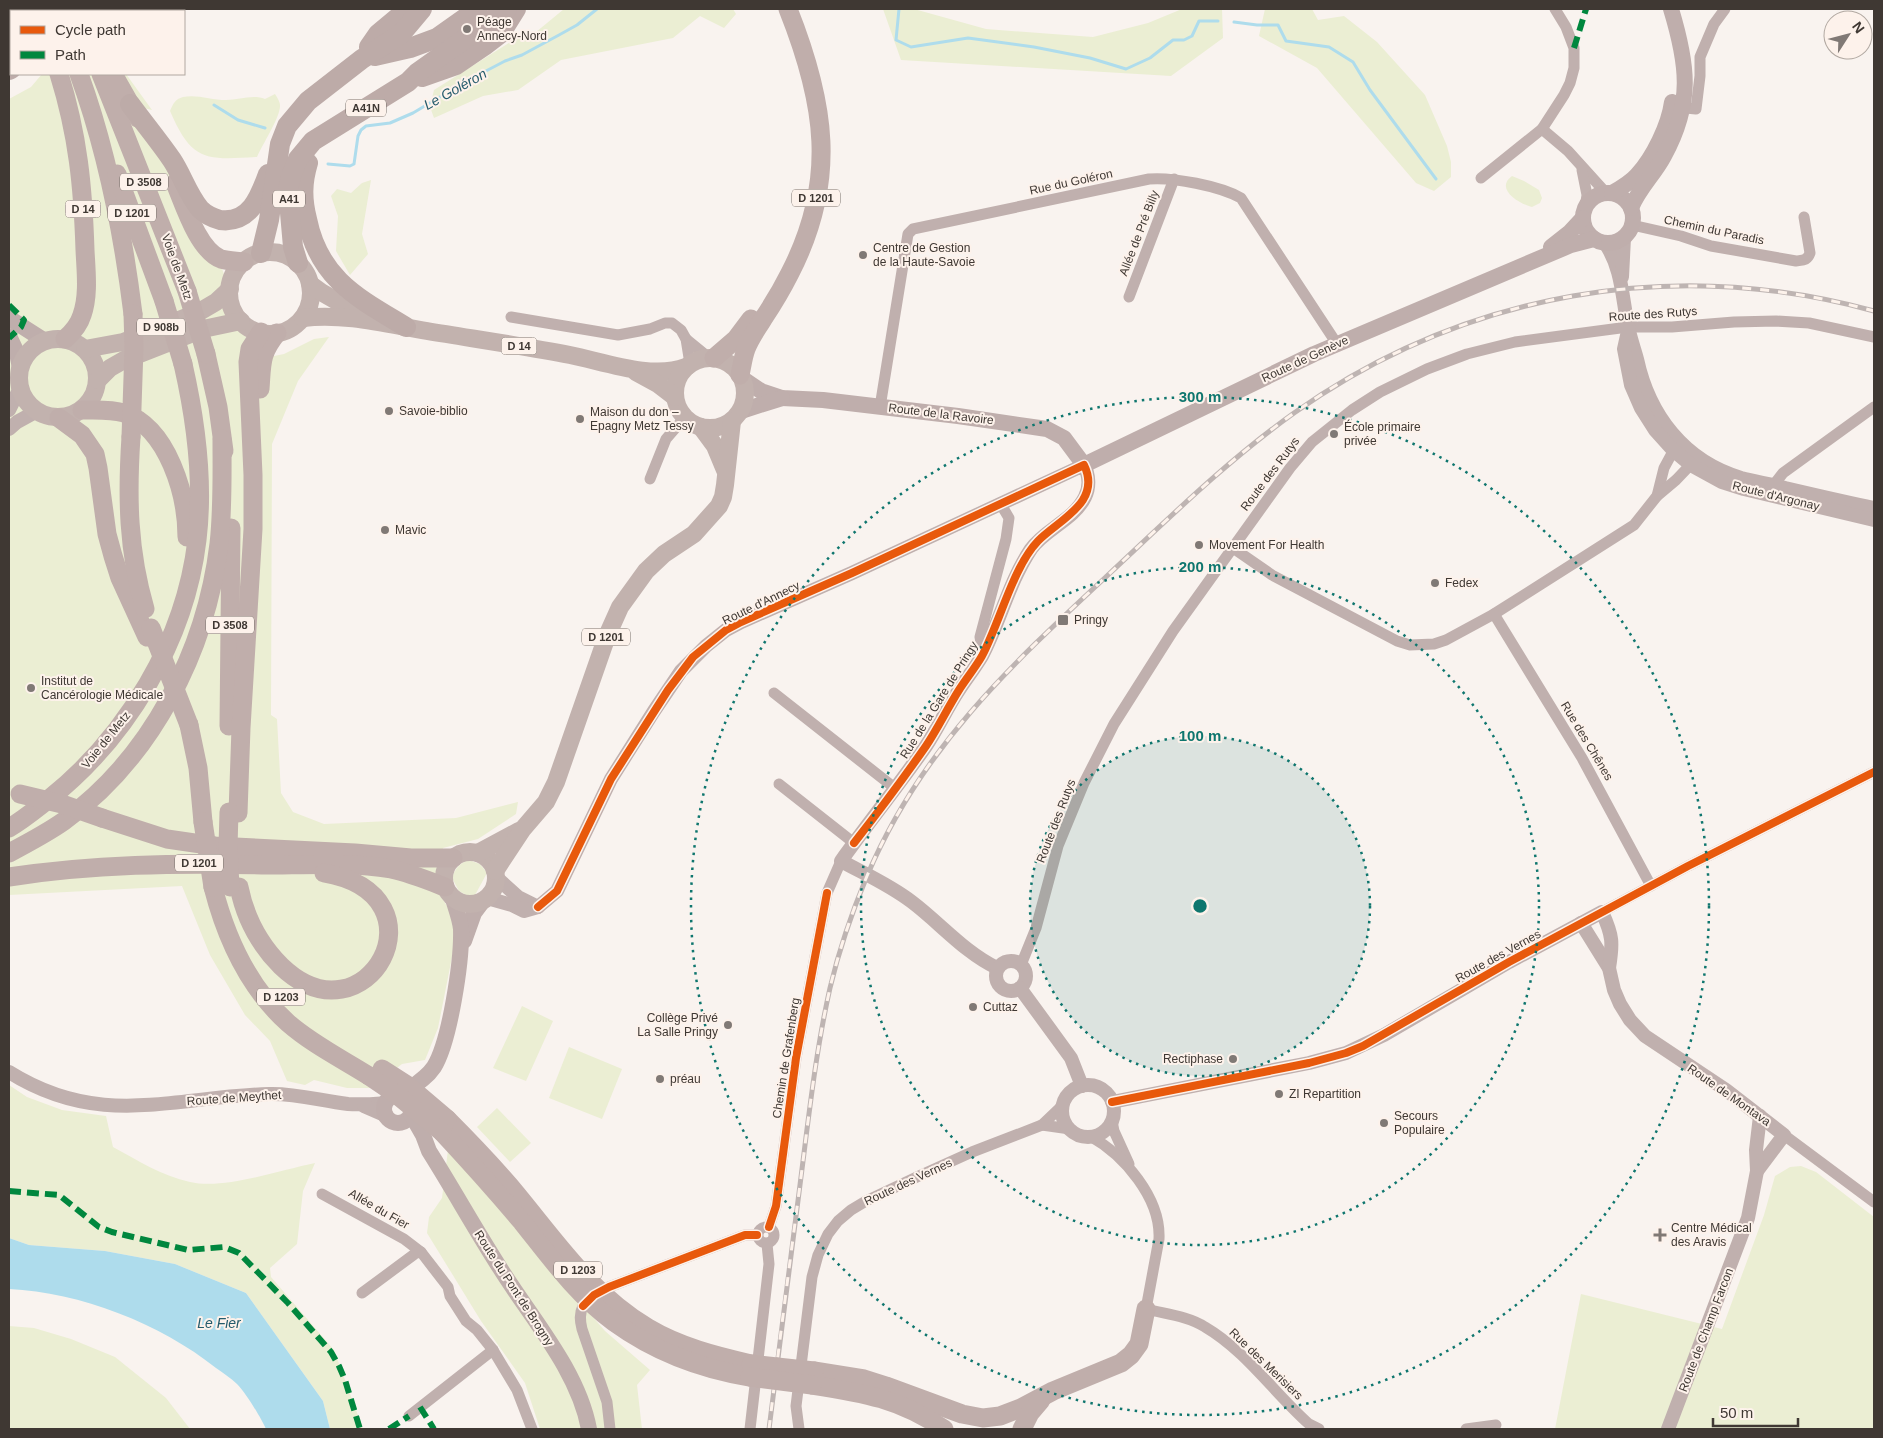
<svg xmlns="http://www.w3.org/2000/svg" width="1883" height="1438" viewBox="0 0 1883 1438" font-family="Helvetica,sans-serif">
	<rect width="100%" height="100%" fill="#f9f3ef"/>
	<g fill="#ebeed3">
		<polygon points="564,9 733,9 736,14 724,28 700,16 673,38 561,60 518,90 483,96 434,118 430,107 434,90 520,36 530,37"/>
		<polygon points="883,9 914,9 986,29 1093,37 1148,23 1182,9 1222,9 1223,38 1171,76 901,60"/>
		<polygon points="1265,9 1312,9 1318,20 1344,16 1377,42 1425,95 1447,146 1451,162 1451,177 1434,191 1416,183 1317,68 1259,36"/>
		<polygon points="42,74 126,74 152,110 131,105 207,236 213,243 254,360 284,354 314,339 329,337 298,381 272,444 271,715 277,719 281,793 293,812 324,824 456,818 518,802 516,814 478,839 443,848 437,889 455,920 454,947 438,1028 425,1060 402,1064 371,1088 347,1088 314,1080 305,1085 287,1081 270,1041 245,1015 210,955 182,886 9,895 9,99 31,87"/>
		<path d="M275,94C277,97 280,102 280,105C281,116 262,145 257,157C206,160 192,162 170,111C173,104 175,99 183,97C196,94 212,100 226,100C239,100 253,94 265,99Z"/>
		<path d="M1512,176L1524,181L1539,190L1542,198L1540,203L1532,207C1520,204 1494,189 1512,176Z"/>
		<polygon points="371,180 362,234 368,254 350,275 336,251 338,216 331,196 337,189 351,193 362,183"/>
		<path d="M469,860L480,864L487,873L475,895H466L459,891L452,878C455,869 459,863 469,860Z"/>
		<polygon points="522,1006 553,1021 526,1081 493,1068"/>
		<polygon points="569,1047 622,1069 602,1119 549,1098"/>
		<path d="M9,1085L27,1097L62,1110L106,1116L113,1147C137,1160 162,1176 190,1182C224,1190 280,1170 315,1163L303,1191L297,1244L270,1268L271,1277L334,1350L363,1429H330L323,1401L246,1293L175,1264L105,1251L29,1245L9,1238Z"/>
		<polygon points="497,1108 531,1143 510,1162 477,1127"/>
		<polygon points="448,1150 605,1331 650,1370 637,1385 642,1429 540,1429 525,1383 481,1321 427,1233 429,1217 442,1198"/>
		<polygon points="1801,1166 1816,1172 1874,1217 1874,1429 1555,1429 1581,1294 1722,1329 1764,1215 1775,1176 1790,1167"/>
		<polygon points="9,1326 34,1328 71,1339 115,1357 166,1398 190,1429 9,1429"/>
	</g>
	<path fill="#aedcec" d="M9,1238L29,1245L105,1251L175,1264L246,1293L323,1401L330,1429H266C261,1418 246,1393 237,1384C231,1378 223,1373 216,1368C161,1324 80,1292 9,1289Z"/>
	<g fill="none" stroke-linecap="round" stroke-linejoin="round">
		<g stroke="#aedcec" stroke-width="3">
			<polyline points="899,9 896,40 911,47 968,38 1034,47 1090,58 1126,69 1150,58 1173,40 1184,40 1192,36 1199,21 1218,21"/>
			<polyline points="1234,22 1257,25 1278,25 1286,41 1329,47 1353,62 1370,90 1436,179"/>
			<polyline points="214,105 238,120 265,128"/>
			<polyline points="328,164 350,166 354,164 358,136 361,130 366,126 390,123 413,113 465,82 505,61 522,55 559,35 577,25 597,9"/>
		</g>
		<g stroke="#c0b0ae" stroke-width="11">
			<polyline points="1675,107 1696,109 1700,76 1700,57 1714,24 1725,9"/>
			<polyline points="1542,129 1568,151 1606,193"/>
			<polyline points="1582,170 1587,195 1585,208"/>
			<polyline points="1481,178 1542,129 1564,95 1570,83 1574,68 1574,48 1566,27 1555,9"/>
			<path d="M1632,225L1681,236L1711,246L1796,261C1803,260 1807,261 1810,253L1804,217"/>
			<polyline points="1129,297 1174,179"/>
			<polyline points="511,317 618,335 650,329 665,323 672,323 681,330 686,339 690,364"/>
			<polyline points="686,339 708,357"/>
			<path d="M880,407L908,234L913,229L1149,179C1173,177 1220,186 1241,198L1337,344"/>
			<polyline points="650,479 666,439 685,417"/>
			<polyline points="1774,494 1776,482 1783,473 1874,407"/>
			<polyline points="1657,496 1664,468 1677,444"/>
			<polyline points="1233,548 1272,575 1397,641 1410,645 1434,644 1446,640 1494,614 1634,525 1657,496 1676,480 1696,459"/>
			<polyline points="1494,614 1582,758 1651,886"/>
			<polyline points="983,654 980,637 1006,539 1009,518 1000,503"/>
			<polyline points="774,693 896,789"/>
			<polyline points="779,784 854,843"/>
			<polyline points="1602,912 1688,866 1874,772"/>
			<polyline points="1021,965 1036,928 1058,846 1084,783 1114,724 1173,631 1290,468 1312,442 1352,410 1380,392 1427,369 1467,354 1515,342 1628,327 1672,327 1734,322 1776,321 1809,323 1874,337"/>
			<polyline points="1112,1121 1114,1131 1129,1164"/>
			<polyline points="1042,1125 1070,1129"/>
			<polyline points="1784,1135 1874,1202"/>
			<path d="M1090,1136C1124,1155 1161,1198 1159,1239L1146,1309C1165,1314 1188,1316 1205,1327C1246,1351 1274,1393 1309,1424L1319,1429"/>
			<polyline points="322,1194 404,1239 421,1252"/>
			<circle cx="766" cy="1235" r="8"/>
			<polyline points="769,1227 776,1206 796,1058 827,893 841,861"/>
			<polyline points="609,1287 745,1235 757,1235"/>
			<polyline points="362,1293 416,1253 421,1252 448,1287 450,1296 466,1321 477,1330 493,1350"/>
			<path d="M583,1306C579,1314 580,1321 582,1329L607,1402L610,1429"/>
			<polyline points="409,1416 493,1350 517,1390 532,1429"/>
			<polyline points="750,1429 769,1264 767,1244"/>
			<polyline points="799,1429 796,1406 812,1277 818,1255 828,1234 838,1221 851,1210 866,1201 919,1176 972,1152 1042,1125 1063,1105"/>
			<polyline points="1466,1429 1496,1425"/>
		</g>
		<g stroke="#c0b0ae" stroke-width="14">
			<path d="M1605,243C1622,268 1622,297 1628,326C1630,337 1634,348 1637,359C1649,415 1684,461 1741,478C1756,482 1771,484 1785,488C1815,495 1845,502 1874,508"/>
			<polyline points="1622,277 1624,238"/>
			<polyline points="1628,331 1624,349 1631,385 1641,408 1655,430 1673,450 1691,465 1722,482 1744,489 1874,520"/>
			<polyline points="9,410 20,388"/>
			<polyline points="9,429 17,422 37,411"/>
			<polyline points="496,877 518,897 538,907"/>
			<path d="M487,898L512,905L524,911L538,907L557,891L611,779L654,711L681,671L706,646L726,630L741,622L852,573L1084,465C1089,475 1090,487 1085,497C1074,520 1045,529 1031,549C1009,582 1000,622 982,656C975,668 966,679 959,690C947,708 938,728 926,746C899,785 869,822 841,861C865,874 890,885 912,902C941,924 964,952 997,968"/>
			<polyline points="1581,923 1609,968 1614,990 1620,1004 1630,1020 1645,1036 1726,1090 1784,1135 1757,1171"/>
			<circle cx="1011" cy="976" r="15"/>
			<polyline points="1020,988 1071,1058 1082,1086"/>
			<path d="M9,1072C100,1129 171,1097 269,1094C296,1093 321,1101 348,1104C361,1105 373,1104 386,1103"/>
			<circle cx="1088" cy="1111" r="26"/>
			<path d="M1112,1102L1309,1063L1346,1053L1384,1035L1509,962L1602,912C1613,936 1613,943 1609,968"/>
			<polyline points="364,1106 387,1116"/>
			<polyline points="1668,1429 1748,1218 1757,1171 1756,1150 1760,1116"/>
		</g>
		<g stroke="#bfaeac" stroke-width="16">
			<circle cx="1608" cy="218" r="25"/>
			<path d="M1612,193C1621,188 1630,183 1637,175C1653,158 1669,125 1672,102"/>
			<path d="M1631,208C1639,188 1654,175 1664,156C1693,103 1688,65 1671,9"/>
			<polyline points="1551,247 1570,232 1583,218"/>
			<polyline points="9,318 45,341"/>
			<polyline points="9,336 17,353 20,368"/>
			<polyline points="743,379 761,391 782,398 823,400 958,416 1047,429 1064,438 1084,465 1314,354 1571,245 1594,239"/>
			<polyline points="741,411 782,398"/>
			<polyline points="464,941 474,913 483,901"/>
			<path d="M402,1094C413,1086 426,1079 434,1067C450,1041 462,960 461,929C460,919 456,909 453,899"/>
			<circle cx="398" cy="1109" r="14"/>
			<path d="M411,1114L423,1135L429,1151C453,1189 475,1229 500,1268C531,1318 578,1370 589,1429"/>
		</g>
		<g stroke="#c2b2ae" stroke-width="18">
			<circle cx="270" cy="293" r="41"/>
			<polyline points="310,284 321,292 361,315"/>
			<path d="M303,318C345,313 386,324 427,331C475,339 523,346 570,355C605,362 652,380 686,367"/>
			<circle cx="58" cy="378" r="39"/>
			<polyline points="85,349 123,342 199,312 216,302 230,289"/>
			<circle cx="710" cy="393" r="35"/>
			<polyline points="636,372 658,384 675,397"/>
			<polyline points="98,380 110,368 124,360 203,329 241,321"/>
			<polyline points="701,427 715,446 725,470"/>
			<circle cx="470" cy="878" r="26"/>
			<polyline points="478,853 519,831"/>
			<polyline points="495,871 522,830 546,802 556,782 607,636 620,607 646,571 664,554 694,534 719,506 723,497 725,485 732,421"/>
		</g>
		<g stroke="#c0aeab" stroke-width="19">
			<polyline points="52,9 53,11"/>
			<polyline points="78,9 79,11"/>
			<path d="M59,74C78,135 83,187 85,250C86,271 89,295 82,315C79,325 73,332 65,339"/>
			<path d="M79,74C107,151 123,233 133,314"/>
			<polyline points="101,74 187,291"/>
			<polyline points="113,74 138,118"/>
			<polyline points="117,174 164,301"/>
			<path d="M175,183C184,204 198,250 221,259C228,261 236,261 244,262"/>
			<polyline points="206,354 218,407 224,451"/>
			<polyline points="714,358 736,339 751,319"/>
			<path d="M740,375C742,366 743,357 746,349C750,338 757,329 763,319C773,304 782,289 790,273C838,180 825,102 788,9"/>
			<path d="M260,389C262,363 260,354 277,333"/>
			<path d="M82,410C96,410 111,409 124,413C168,428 187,495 187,537"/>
			<polyline points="59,418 82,435 95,454 98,468 107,534 113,556 120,578 147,637"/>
			<path d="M131,437C127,497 128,551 145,609"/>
			<polyline points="189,725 198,768 203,822"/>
			<polyline points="229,726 231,528"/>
			<polyline points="238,813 241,728 253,529 253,475 248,362 250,349 261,332"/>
			<polyline points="102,818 167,839 215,846 355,853 411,858 453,858"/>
			<path d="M9,828C23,820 36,809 49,799C127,737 185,641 197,540C204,482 196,421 183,364"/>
			<path d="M9,853C28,843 47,833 64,821C152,757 206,651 219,544C223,509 222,474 222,439"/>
			<path d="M9,877C93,864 177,863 262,865C305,865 349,862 391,869C410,873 427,880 445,887"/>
			<path d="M213,887C226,938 248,987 288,1023C312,1044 342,1059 369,1076"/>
			<path d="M239,887C245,917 259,944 281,966C366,1048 451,895 324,873"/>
			<path d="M447,1119C468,1140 489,1162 509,1185C553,1237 588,1292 648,1328C680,1347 716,1356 751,1364"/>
			<path d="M442,1132C469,1161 496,1191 522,1222C550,1257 577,1295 614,1322C654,1351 701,1369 750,1377"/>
			<polyline points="814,1371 864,1379 886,1386 962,1414 983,1418 1000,1416 1021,1408 1053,1391 1121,1363 1131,1355 1139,1344 1146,1309"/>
			<path d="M812,1385C864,1393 900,1399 944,1429"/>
			<polyline points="1022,1429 1030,1413 1041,1400"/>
		</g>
		<g stroke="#bdaba8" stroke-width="20">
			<polyline points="63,11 66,9"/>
			<polyline points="110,11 113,9"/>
			<polyline points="369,47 378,34 408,9"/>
			<polyline points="9,48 11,46"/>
			<polyline points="375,56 410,48 437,38 478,9"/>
			<polyline points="9,70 11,69"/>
			<polyline points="422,77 456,65 484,46 501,33 516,9"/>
			<path d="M130,104C144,123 159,141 172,160C182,175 188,195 200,209C206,215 213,218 220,220C250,224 260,196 268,174"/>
			<path d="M308,163C302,183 302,199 307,219C319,279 358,298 406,327"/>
			<polyline points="261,253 269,220 280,144 287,126 308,101 362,59 401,34 422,9"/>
			<polyline points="298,263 293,247 288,190 291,176 298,159 313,141 408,82 417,73 507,9"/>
		</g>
		<defs>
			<path id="rail" d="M769,1429C779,1345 790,1261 801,1177C809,1114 816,1050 830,988C839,950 852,912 867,876C921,748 1010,666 1109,574C1169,518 1228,460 1294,413C1465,292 1673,256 1874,311"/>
		</defs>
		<use href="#rail" stroke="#beb4b2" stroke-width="5"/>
		<use href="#rail" stroke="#fdf2eb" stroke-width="3" stroke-dasharray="9" stroke-linecap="butt"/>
		<g stroke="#c0aeab" stroke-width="19">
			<polyline points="187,291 206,354"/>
			<polyline points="164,301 183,364"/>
			<polyline points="131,437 134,348 133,314"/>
			<polyline points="151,628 189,725"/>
			<polyline points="20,794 62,804 102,818"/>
			<polyline points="229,812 228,847 230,887"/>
			<polyline points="203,822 213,887"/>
			<polyline points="382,1069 407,1085 447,1119"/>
			<polyline points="369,1076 397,1095 442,1132"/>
			<polyline points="751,1364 814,1371"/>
			<polyline points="750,1377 812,1385"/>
		</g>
		<g stroke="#00873e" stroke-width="6" stroke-dasharray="12 6" stroke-linecap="butt">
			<polyline points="1574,48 1586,9"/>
			<polyline points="9,305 24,320 21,327 9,338"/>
			<polyline points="9,1191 59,1195 99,1227 112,1232 188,1250 224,1247 239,1253 288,1303 331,1352 339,1366 345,1380 360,1429"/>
			<polyline points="420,1407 434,1429"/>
			<polyline points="389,1429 409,1416"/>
		</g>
		<defs>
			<g id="cycleway">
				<path d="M538,907L557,891L611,779L668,690L693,657L726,630L741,622L852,573L1084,465C1102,502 1060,519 1038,541C1013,567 1000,622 982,656C975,668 966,679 959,690C947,709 938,728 926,746C903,779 879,811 854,843"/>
				<polyline points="1112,1102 1309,1063 1346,1053 1363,1046 1509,962 1688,866 1874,772"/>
				<polyline points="769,1227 776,1206 796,1058 827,893"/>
				<polyline points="583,1306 594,1295 609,1287 745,1235 757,1235"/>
			</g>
		</defs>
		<use href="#cycleway" stroke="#fdf2eb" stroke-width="11"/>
		<use href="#cycleway" stroke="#e8590c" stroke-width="8"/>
	</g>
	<circle cx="1200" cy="906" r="170" fill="#0f766e" fill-opacity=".12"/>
	<g fill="none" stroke="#0f766e" stroke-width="2.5" stroke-dasharray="2.5 5">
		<circle cx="1200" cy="906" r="170"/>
		<circle cx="1200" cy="906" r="339"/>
		<circle cx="1200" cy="906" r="509"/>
	</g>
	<g fill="#807975" stroke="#fdf2eb" stroke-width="2">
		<circle cx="467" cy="29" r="5"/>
		<circle cx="863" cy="255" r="5"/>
		<circle cx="389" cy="411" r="5"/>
		<circle cx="580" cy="419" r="5"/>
		<circle cx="1334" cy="434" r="5"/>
		<circle cx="385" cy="530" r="5"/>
		<circle cx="1199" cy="545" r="5"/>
		<circle cx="1435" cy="583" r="5"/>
		<rect x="1057" y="614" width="12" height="12" rx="2.5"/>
		<circle cx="31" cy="688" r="5"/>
		<circle cx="973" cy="1007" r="5"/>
		<circle cx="728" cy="1025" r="5"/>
		<circle cx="1233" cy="1059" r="5"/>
		<circle cx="660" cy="1079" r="5"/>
		<circle cx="1279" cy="1094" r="5"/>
		<circle cx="1384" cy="1123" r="5"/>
		<path d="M1657.5 1227.5h5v5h5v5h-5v5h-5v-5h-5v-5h5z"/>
	</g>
	<g text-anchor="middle" stroke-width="4" stroke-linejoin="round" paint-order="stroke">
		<g fill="#fdf2eb" stroke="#78706a" stroke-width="1">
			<rect x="346" y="99.5" width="40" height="17" rx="4"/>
			<rect x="120" y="173.5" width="48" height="17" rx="4"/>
			<rect x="792" y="189.5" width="48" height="17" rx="4"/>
			<rect x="273" y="190.5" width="32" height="17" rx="4"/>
			<rect x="65.5" y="200.5" width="35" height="17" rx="4"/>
			<rect x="108" y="204.5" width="48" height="17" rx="4"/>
			<rect x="137" y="318.5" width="48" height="17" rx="4"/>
			<rect x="501.5" y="337.5" width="35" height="17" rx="4"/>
			<rect x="206" y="616.5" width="48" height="17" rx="4"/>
			<rect x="582" y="628.5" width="48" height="17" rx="4"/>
			<rect x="175" y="854.5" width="48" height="17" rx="4"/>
			<rect x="257" y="988.5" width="48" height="17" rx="4"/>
			<rect x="554" y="1261.5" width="48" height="17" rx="4"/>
		</g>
		<g font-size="11" font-weight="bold" fill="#3f3833">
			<text x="366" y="112">A41N</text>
			<text x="144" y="186">D 3508</text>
			<text x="816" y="202">D 1201</text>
			<text x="289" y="203">A41</text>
			<text x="83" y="213">D 14</text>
			<text x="132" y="217">D 1201</text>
			<text x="161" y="331">D 908b</text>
			<text x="519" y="350">D 14</text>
			<text x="230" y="629">D 3508</text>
			<text x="606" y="641">D 1201</text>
			<text x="199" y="867">D 1201</text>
			<text x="281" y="1001">D 1203</text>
			<text x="578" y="1274">D 1203</text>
		</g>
		<g font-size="12" fill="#3f3833" stroke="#fdf2eb" text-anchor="start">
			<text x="477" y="26">Péage<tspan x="477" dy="14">Annecy-Nord</tspan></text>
			<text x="873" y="252">Centre de Gestion<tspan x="873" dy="14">de la Haute-Savoie</tspan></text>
			<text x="399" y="415">Savoie-biblio</text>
			<text x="590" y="416">Maison du don –<tspan x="590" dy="14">Epagny Metz Tessy</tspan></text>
			<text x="1344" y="431">École primaire<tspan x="1344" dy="14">privée</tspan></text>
			<text x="395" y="534">Mavic</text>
			<text x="1209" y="549">Movement For Health</text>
			<text x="1445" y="587">Fedex</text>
			<text x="1074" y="624">Pringy</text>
			<text x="41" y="685">Institut de<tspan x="41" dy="14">Cancérologie Médicale</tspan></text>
			<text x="983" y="1011">Cuttaz</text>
			<text x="718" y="1022" text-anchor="end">Collège Privé<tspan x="718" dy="14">La Salle Pringy</tspan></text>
			<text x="1223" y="1063" text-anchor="end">Rectiphase</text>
			<text x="670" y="1083">préau</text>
			<text x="1289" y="1098">ZI Repartition</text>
			<text x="1394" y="1120">Secours<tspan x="1394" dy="14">Populaire</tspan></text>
			<text x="1671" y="1232">Centre Médical<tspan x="1671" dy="14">des Aravis</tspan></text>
		</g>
		<g font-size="12" fill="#3f3833" stroke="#fdf2eb">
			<text transform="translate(1071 182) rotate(-12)" y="4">Rue du Goléron</text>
			<text transform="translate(1714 230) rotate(12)" y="4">Chemin du Paradis</text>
			<text transform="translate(1139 233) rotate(-69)" y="4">Allée de Pré Billy</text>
			<text transform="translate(177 267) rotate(70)" y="4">Voie de Metz</text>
			<text transform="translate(1653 314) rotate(-4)" y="4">Route des Rutys</text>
			<text transform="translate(1305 359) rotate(-25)" y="4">Route de Genève</text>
			<text transform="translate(941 414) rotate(7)" y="4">Route de la Ravoire</text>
			<text transform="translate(1270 474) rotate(-53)" y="4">Route des Rutys</text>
			<text transform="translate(1776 496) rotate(14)" y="4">Route d'Argonay</text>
			<text transform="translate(761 603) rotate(-26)" y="4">Route d'Annecy</text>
			<text transform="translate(939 700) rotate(-58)" y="4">Rue de la Gare de Pringy</text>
			<text transform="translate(106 740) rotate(-51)" y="4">Voie de Metz</text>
			<text transform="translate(1587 741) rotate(59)" y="4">Rue des Chênes</text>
			<text transform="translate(1056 821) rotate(-69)" y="4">Route des Rutys</text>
			<text transform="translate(1498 956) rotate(-29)" y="4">Route des Vernes</text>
			<text transform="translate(786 1058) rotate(-81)" y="4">Chemin de Grafenberg</text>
			<text transform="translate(1729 1095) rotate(35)" y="4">Route de Montava</text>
			<text transform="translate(234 1098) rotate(-4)" y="4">Route de Meythet</text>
			<text transform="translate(908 1182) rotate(-25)" y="4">Route des Vernes</text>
			<text transform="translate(379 1209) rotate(30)" y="4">Allée du Fier</text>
			<text transform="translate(514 1288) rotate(57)" y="4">Route du Pont de Brogny</text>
			<text transform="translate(1706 1330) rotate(-69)" y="4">Route de Champ Farcon</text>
			<text transform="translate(1266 1364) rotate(44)" y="4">Rue des Merisiers</text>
		</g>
		<g font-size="14" font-style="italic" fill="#245b6c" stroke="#fdf2eb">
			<text transform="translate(455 89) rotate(-29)" y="5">Le Goléron</text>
			<text x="219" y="1328">Le Fier</text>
		</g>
	</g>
	<circle cx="1200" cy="906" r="8" fill="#0f766e" stroke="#fdf2eb" stroke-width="2.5"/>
	<g font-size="15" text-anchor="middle" font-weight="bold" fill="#0f766e" stroke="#fdf2eb" stroke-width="4" stroke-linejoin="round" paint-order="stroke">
		<text x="1200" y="402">300 m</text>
		<text x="1200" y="572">200 m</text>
		<text x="1200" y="741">100 m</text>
	</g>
	<rect width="1883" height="1438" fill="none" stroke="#3f3833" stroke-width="20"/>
	<rect x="10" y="10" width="175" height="65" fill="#fdf2eb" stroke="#b1a8a1"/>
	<rect x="20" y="26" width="25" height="8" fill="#e8590c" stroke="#b1a8a1"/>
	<text x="55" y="35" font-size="15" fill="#3f3833">Cycle path</text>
	<rect x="20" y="51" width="25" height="8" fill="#00873e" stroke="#b1a8a1"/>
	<text x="55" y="60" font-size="15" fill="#3f3833">Path</text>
	<g transform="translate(1848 35) rotate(54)"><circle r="24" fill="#fdf2eb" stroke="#b1a8a1"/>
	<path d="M0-4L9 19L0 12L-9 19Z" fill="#807975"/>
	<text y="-8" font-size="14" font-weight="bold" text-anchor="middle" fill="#3f3833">N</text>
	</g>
	<path d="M1713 1418v8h85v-8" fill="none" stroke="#3f3833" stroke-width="2.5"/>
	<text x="1720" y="1418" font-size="15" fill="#3f3833" stroke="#fdf2eb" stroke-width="4" paint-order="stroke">50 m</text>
</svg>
